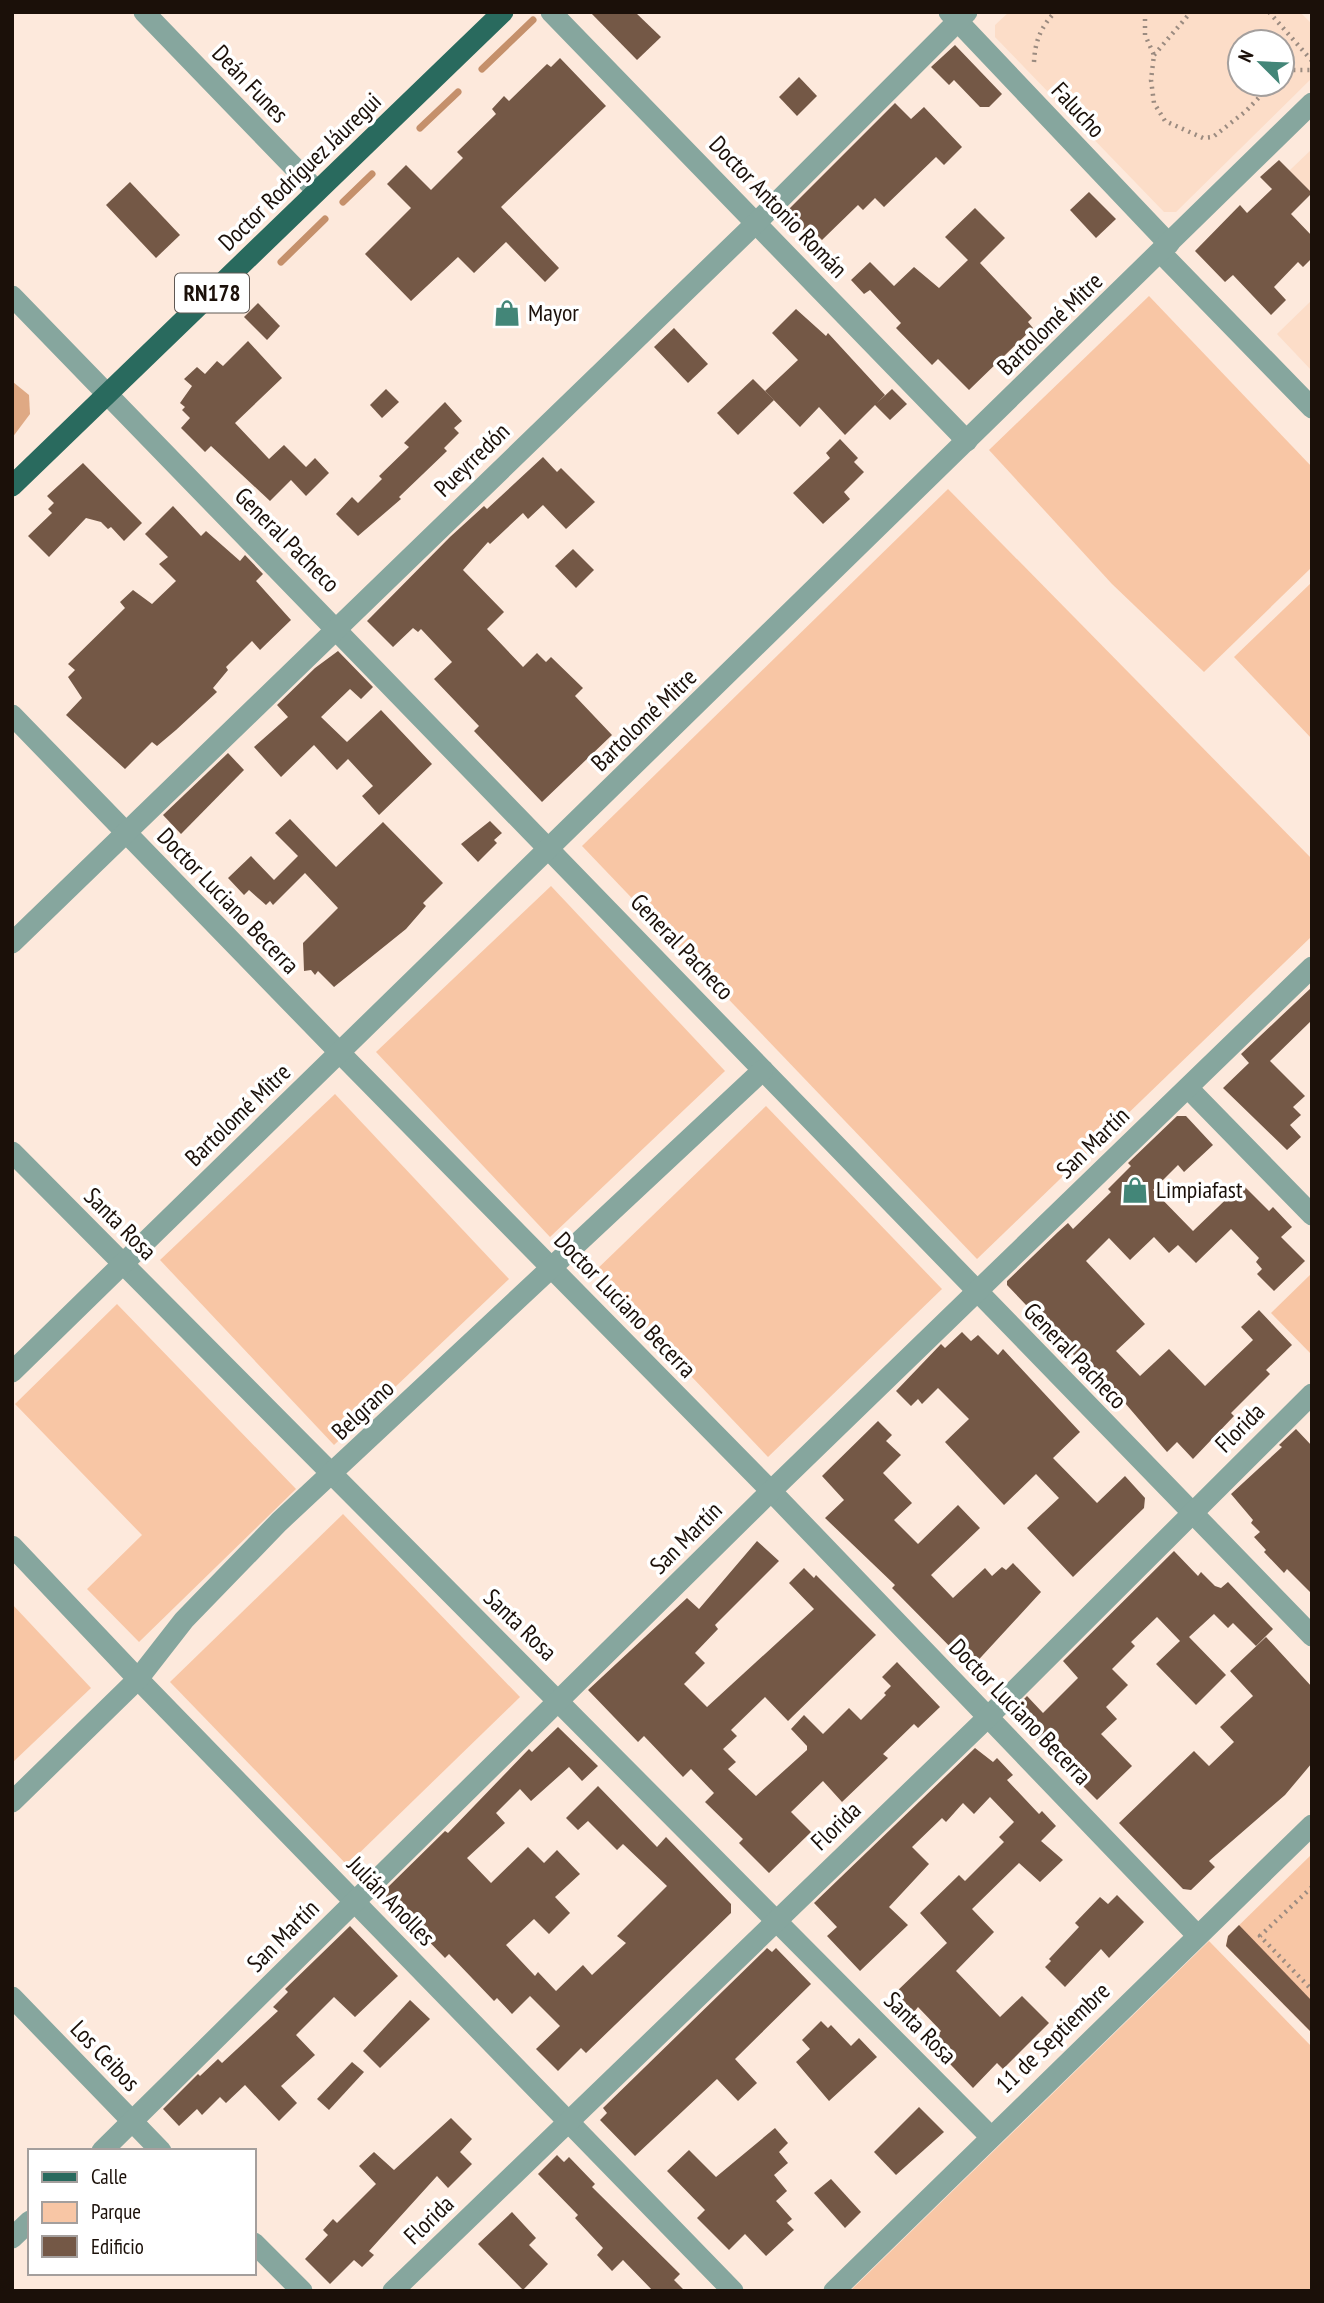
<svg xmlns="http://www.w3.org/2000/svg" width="1324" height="2303" viewBox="0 0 1324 2303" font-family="'PT Sans Narrow',sans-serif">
	<rect width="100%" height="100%" fill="#fde9dc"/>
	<g fill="#fcddc8" fill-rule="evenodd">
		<path d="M1009,12H1300L1312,24V78L1176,212H1164L995,37V25ZM1240,42H1282V84H1240Z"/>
		<polygon points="1312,149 1312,195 1289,171"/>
		<polygon points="1312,300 1312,371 1277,334"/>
	</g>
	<g fill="#f8c6a5">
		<polygon points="1149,296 1312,467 1312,567 1204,672 1112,584 989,450"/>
		<polygon points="948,489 1312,859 1312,936 977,1259 582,846"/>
		<polygon points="1312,582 1312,739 1234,657"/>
		<polygon points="551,886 725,1071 550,1237 376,1052"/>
		<polygon points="335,1094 509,1279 334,1445 160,1260"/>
		<polygon points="766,1106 942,1289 768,1457 593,1273"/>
		<polygon points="1312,1273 1312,1355 1271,1313"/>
		<polygon points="117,1304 296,1489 139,1642 87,1589 142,1535 15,1404"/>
		<polygon points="343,1514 520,1697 347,1865 170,1682"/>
		<polygon points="12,1604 91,1688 12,1763"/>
		<polygon points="1312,1854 1312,2033 1226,1946 1228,1936"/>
		<polygon points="1209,1941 1312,2047 1312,2291 850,2291"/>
	</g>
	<polygon fill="#dfa984" points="13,382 29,395 30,414 12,438"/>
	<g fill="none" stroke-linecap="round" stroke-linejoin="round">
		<g stroke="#c5906b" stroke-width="7">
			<polyline points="482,69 533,20"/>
			<polyline points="420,128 458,92"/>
			<polyline points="343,202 372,174"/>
			<polyline points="281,262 325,219"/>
		</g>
	</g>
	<g fill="#745846">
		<polygon points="590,12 635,12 661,37 637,60"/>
		<polygon points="955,45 1002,94 989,107 980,107 954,80 949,85 931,67"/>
		<polygon points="560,58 606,106 501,207 559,268 545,282 506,242 474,273 458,257 411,301 365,254 411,208 387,184 406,165 431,190 463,158 457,152 496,114 492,109 504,96 509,101 547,64 551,67"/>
		<polygon points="799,77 817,96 797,116 779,97"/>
		<polygon points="895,103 911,119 924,107 962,147 944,165 936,157 884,207 875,198 863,210 858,205 822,240 811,229 806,233 789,216 790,208"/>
		<polygon points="1279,160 1312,193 1291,214 1312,236 1312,258 1303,267 1298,262 1274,287 1286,300 1271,315 1233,275 1225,282 1195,251 1240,205 1247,213 1272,189 1260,177"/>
		<polygon points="130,182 180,235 156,258 106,205"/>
		<polygon points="1089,192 1116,219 1096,238 1070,210"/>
		<polygon points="975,208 1005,238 980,263 1032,318 1028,322 1033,328 969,390 938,359 932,365 896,328 901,323 870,290 864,294 851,280 870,262 894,286 914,267 939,288 968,260 945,237"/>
		<polygon points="258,303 280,326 267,340 244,317"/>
		<polygon points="796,309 826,336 828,333 885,395 876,404 892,389 907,404 890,420 875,405 845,435 819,407 800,427 765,391 798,360 772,333"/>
		<polygon points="674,328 708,364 688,383 654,347"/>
		<polygon points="248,341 282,378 235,423 269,459 284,445 306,467 315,458 329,473 306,496 291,480 270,501 211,446 205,452 181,428 190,418 182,410 185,407 180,403 192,386 184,379 197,367 205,374 217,361 223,366"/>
		<polygon points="753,379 774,400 738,435 717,413"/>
		<polygon points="386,389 399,402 382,418 370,405"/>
		<polygon points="445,402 462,421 454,428 459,433 444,448 447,451 399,497 401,499 358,536 336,514 352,497 358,503 382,479 379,476 409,447 404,443"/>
		<polygon points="840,439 858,458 854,462 864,472 844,492 850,499 823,524 793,493 830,458 826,453"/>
		<polygon points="543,457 557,472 561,468 595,502 566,529 543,505 528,519 523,513 490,544 488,542 463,570 504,612 487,629 523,667 537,653 546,662 551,657 583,688 575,696 612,735 542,802 474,731 479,726 434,679 452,662 421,629 418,632 413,628 393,647 367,621 450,537 484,506 487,509"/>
		<polygon points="83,463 142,523 124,541 111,527 108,529 101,522 86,518 49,557 28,536 52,513 48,509 54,503 47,496"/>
		<polygon points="173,506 201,536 206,531 240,561 245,555 263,574 256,581 291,620 260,650 252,641 226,667 228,670 213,688 217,692 176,730 157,746 152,742 125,769 66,715 82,698 68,677 75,670 68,664 125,608 120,602 133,590 152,604 176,581 159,564 168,557 145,534"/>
		<polygon points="573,549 594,570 576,588 555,566"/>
		<polygon points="338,651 373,687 361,699 350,689 321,717 347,742 381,710 432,764 379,815 362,796 373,786 348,759 337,770 314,745 281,777 254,747 288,717 277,705 315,668"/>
		<polygon points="228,753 244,770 181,834 163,815"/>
		<polygon points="290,819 336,867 383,822 443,883 423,903 426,906 406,929 334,987 318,971 315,975 311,970 304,971 303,943 338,908 305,873 273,905 270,901 266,905 249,890 244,895 228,878 251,856 274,880 298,856 275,833"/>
		<polygon points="490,821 502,833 494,840 497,843 478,862 461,844"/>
		<polygon points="1312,987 1312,1020 1270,1061 1305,1096 1293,1107 1301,1115 1290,1125 1301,1137 1287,1150 1223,1088 1249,1063 1241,1054"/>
		<polygon points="1177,1116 1186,1116 1213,1145 1184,1172 1178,1165 1153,1190 1193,1231 1242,1184 1269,1211 1273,1207 1292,1227 1281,1237 1305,1261 1274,1291 1257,1274 1262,1269 1256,1262 1259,1258 1231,1229 1196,1263 1178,1245 1169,1253 1154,1237 1130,1260 1109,1238 1086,1261 1145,1324 1116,1351 1140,1376 1169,1349 1205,1386 1253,1340 1241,1327 1259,1310 1292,1345 1266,1370 1270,1374 1231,1413 1234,1416 1193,1459 1177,1442 1167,1452 1113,1389 1110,1392 1070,1351 1073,1348 1049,1323 1046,1326 1007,1285 1007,1281 1058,1232 1068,1223 1073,1229 1111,1192 1108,1189 1131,1166 1128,1163"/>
		<polygon points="962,1332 971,1341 978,1335 998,1355 1003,1349 1080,1432 1053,1458 1097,1503 1125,1476 1145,1498 1144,1508 1073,1577 1027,1528 1059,1498 1036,1474 1004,1505 945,1442 969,1419 938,1388 922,1404 918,1399 911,1406 896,1391 941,1344 945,1348"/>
		<polygon points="878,1421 892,1435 886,1441 901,1455 883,1473 912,1503 894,1520 918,1544 958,1505 980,1528 931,1575 953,1598 985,1568 992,1576 1002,1567 1006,1570 1013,1563 1041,1592 971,1668 892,1588 895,1585 825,1518 844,1500 822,1476"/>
		<polygon points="1296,1429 1312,1446 1312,1594 1287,1569 1284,1573 1264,1552 1266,1550 1254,1537 1260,1532 1251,1523 1253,1520 1231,1494 1282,1447 1279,1445"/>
		<polygon points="757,1541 779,1561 715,1625 718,1629 695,1653 705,1663 684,1684 707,1707 814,1609 789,1583 804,1568 814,1578 816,1575 876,1635 788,1721 765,1697 731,1730 737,1736 723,1749 736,1762 728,1769 756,1796 807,1750 807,1746 791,1729 804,1715 823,1734 849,1708 861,1720 886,1695 884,1693 891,1686 882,1677 897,1662 940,1707 918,1728 914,1724 883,1754 888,1758 842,1802 823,1781 791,1812 811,1832 769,1873 739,1843 743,1839 705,1802 714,1793 691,1769 683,1777 644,1736 638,1742 588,1690 687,1598 699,1609"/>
		<polygon points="1174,1551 1198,1576 1201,1572 1215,1586 1221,1588 1228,1582 1273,1629 1256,1646 1233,1623 1228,1628 1214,1614 1189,1637 1226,1675 1196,1705 1156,1664 1180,1641 1157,1617 1131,1642 1135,1646 1112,1669 1128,1685 1106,1707 1117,1719 1101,1734 1132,1766 1097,1800 1081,1784 1090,1774 1052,1735 1050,1737 1045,1732 1038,1739 1011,1712 1027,1696 1043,1713 1078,1678 1063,1661"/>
		<polygon points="1266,1637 1312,1687 1312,1763 1285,1795 1209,1861 1215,1867 1191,1890 1183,1889 1119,1823 1194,1751 1209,1766 1234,1742 1220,1727 1253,1696 1230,1671"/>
		<polygon points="558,1727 598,1766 582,1781 569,1767 531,1801 520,1789 496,1813 505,1823 467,1858 491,1883 528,1847 544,1863 557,1850 580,1874 555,1897 570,1913 549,1934 534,1919 506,1945 535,1976 538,1972 556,1991 583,1965 592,1975 626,1943 617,1936 667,1886 623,1844 617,1850 588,1821 578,1830 566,1818 598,1786 657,1847 666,1837 731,1904 731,1913 586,2053 581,2048 558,2071 536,2049 560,2026 530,1996 512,2014 497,1998 494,2001 449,1954 445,1958 386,1897 386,1889 445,1831 448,1833 529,1749 532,1752"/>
		<polygon points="975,1748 993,1762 997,1758 1013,1775 1007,1780 1039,1814 1042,1811 1056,1826 1041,1841 1063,1860 1040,1882 1019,1863 972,1909 994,1932 956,1971 1000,2017 1022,1996 1049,2023 1003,2069 997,2063 973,2088 930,2043 941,2031 918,2007 914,2012 895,1993 947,1943 920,1913 959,1875 965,1881 1004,1842 999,1837 1014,1822 990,1797 974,1814 963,1803 946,1822 942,1818 912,1847 929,1864 889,1907 908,1925 860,1971 827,1936 837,1927 814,1903"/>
		<polygon points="1117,1895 1144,1922 1109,1958 1101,1949 1065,1987 1045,1967 1051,1961 1049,1959 1079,1927 1075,1923 1100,1897 1108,1904"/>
		<polygon points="1239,1925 1312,2001 1312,2033 1226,1946 1228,1936"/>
		<polygon points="350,1926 398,1976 355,2017 334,1997 296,2035 315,2055 281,2086 297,2103 279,2121 245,2085 226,2103 220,2097 202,2115 197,2109 179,2126 163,2109 198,2074 200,2076 218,2059 222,2063 278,2011 273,2007 288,1992 285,1989"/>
		<polygon points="767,1948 772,1952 776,1948 811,1984 735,2059 757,2083 738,2101 717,2079 635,2156 600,2120 607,2113 603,2108"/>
		<polygon points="410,2000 430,2019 380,2068 363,2051"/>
		<polygon points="821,2021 828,2028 831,2025 851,2046 859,2038 877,2057 829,2101 796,2062 810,2049 802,2040"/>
		<polygon points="352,2062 364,2072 329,2110 317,2099"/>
		<polygon points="919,2107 944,2132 896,2175 874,2152"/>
		<polygon points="451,2118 472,2139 460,2152 472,2164 448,2188 437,2176 369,2251 374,2255 362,2267 354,2260 330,2284 305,2259 328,2235 323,2230 333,2219 337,2223 376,2184 359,2166 374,2152 394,2170"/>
		<polygon points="775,2128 788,2143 779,2152 788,2163 774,2175 787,2191 776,2201 792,2219 787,2223 794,2230 766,2256 745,2234 729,2250 697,2218 705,2210 667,2171 689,2150 716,2177"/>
		<polygon points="557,2155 564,2162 569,2157 595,2184 592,2187 680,2274 674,2280 685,2291 653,2291 623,2260 612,2271 597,2255 603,2248 575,2218 578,2215 538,2174"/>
		<polygon points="831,2179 861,2212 845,2228 814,2193"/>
		<polygon points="512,2212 536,2238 529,2245 548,2264 523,2290 478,2244"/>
	</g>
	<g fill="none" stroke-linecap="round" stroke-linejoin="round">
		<g stroke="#9b8b80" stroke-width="4.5" stroke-dasharray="2 5" stroke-linecap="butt">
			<polyline points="1145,12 1145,35 1154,55 1151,80 1154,103 1165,121 1203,138 1213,137 1246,111 1272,84"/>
			<polyline points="1269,12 1312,61"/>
			<polyline points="1154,55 1191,12"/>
			<path d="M1034,62C1035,41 1041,27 1055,12"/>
			<polyline points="1282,77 1290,70 1312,70"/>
			<polyline points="1312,1887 1260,1936 1312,1990"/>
		</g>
		<g stroke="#86a69e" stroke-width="21">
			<polyline points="144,12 317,191"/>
			<polyline points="551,12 967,441"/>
			<polyline points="949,12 1169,244"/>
			<polyline points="1161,253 1312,408"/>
			<polyline points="12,296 1312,1636"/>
			<polyline points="12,715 340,1053 771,1491 1197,1935"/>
			<polyline points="12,943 757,222 967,12"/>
			<polyline points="1188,1088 1312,1215"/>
			<polyline points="12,1152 990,2136"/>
			<polyline points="12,1372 1312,103"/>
			<polyline points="12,1546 138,1679 733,2291"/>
			<polyline points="12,1802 138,1679 184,1620 279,1522 763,1070"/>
			<polyline points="12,1997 161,2151"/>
			<polyline points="102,2151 771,1491 1312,967"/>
			<polyline points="12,2238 30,2221"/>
			<polyline points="254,2243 302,2291"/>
			<polyline points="393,2291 988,1717 1312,1394"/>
			<polyline points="834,2291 1312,1825"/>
		</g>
		<polyline stroke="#296a5e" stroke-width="21" points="12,486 503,12"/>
	</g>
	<defs>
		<symbol id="shop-bare" viewBox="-9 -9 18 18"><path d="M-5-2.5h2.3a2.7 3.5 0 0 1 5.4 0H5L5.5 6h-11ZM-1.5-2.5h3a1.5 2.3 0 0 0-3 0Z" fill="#438678" stroke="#fff" stroke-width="2.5" paint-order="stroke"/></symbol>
	</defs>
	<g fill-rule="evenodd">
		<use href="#shop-bare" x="488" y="294" width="38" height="38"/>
		<use href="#shop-bare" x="1116" y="1171" width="38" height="38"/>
	</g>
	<g text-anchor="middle" stroke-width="7" stroke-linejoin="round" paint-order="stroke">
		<rect fill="#fff" stroke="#5f5853" stroke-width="2" x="175" y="273.5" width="74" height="39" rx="5"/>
		<g font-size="23" font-weight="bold" fill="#1b1009">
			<text x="212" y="301">RN178</text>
		</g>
		<g font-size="24" fill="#1b1009" stroke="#fff">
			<text transform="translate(250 84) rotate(46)" y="8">Deán Funes</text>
			<text transform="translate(1078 110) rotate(47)" y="8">Falucho</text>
			<text transform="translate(300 172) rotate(-44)" y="8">Doctor Rodríguez Jáuregui</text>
			<text transform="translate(778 207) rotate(46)" y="8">Doctor Antonio Román</text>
			<text transform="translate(1050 324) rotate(-44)" y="8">Bartolomé Mitre</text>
			<text transform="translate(472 460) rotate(-44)" y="8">Pueyrredón</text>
			<text transform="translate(287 540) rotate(45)" y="8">General Pacheco</text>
			<text transform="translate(644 720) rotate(-44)" y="8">Bartolomé Mitre</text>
			<text transform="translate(228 901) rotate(46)" y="8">Doctor Luciano Becerra</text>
			<text transform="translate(682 947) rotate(46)" y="8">General Pacheco</text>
			<text transform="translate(238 1115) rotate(-44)" y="8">Bartolomé Mitre</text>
			<text transform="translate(1093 1143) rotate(-44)" y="8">San Martín</text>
			<text transform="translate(120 1224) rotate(45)" y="8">Santa Rosa</text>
			<text transform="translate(625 1305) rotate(46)" y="8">Doctor Luciano Becerra</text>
			<text transform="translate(1075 1356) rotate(46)" y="8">General Pacheco</text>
			<text transform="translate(363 1410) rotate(-43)" y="8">Belgrano</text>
			<text transform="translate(1240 1428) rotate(-45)" y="8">Florida</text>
			<text transform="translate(686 1538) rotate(-45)" y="8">San Martín</text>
			<text transform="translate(520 1625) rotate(44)" y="8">Santa Rosa</text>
			<text transform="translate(1020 1712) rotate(46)" y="8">Doctor Luciano Becerra</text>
			<text transform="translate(836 1826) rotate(-44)" y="8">Florida</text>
			<text transform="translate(391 1901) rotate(46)" y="8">Julián Anolles</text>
			<text transform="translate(283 1936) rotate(-45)" y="8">San Martín</text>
			<text transform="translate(920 2028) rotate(45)" y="8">Santa Rosa</text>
			<text transform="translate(1053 2038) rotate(-44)" y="8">11 de Septiembre</text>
			<text transform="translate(105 2056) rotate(46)" y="8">Los Ceibos</text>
			<text transform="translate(429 2220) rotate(-44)" y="8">Florida</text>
		</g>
		<g font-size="24" fill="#1b1009" stroke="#fff" text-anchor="start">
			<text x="528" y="321">Mayor</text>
			<text x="1156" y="1198">Limpiafast</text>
		</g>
	</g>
	<rect width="1324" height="2303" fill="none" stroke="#1b1009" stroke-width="28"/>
	<rect x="28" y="2149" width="228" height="126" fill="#ffffff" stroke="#a49f9d" stroke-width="2"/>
	<rect x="42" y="2172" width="35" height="10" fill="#296a5e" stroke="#a49f9d" stroke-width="2"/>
	<text x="91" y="2184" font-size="21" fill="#1b1009">Calle</text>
	<rect x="42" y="2202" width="35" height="21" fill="#f8c6a5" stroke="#a49f9d" stroke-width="2"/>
	<text x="91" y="2219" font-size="21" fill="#1b1009">Parque</text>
	<rect x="42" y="2236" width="35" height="21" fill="#745846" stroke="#a49f9d" stroke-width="2"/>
	<text x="91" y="2254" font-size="21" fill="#1b1009">Edificio</text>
	<g transform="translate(1261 63) rotate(294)"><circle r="33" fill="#ffffff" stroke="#a49f9d" stroke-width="2"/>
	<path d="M0-5L12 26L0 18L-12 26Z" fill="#438678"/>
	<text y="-10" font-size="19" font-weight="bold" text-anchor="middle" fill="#1b1009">N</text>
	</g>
</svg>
